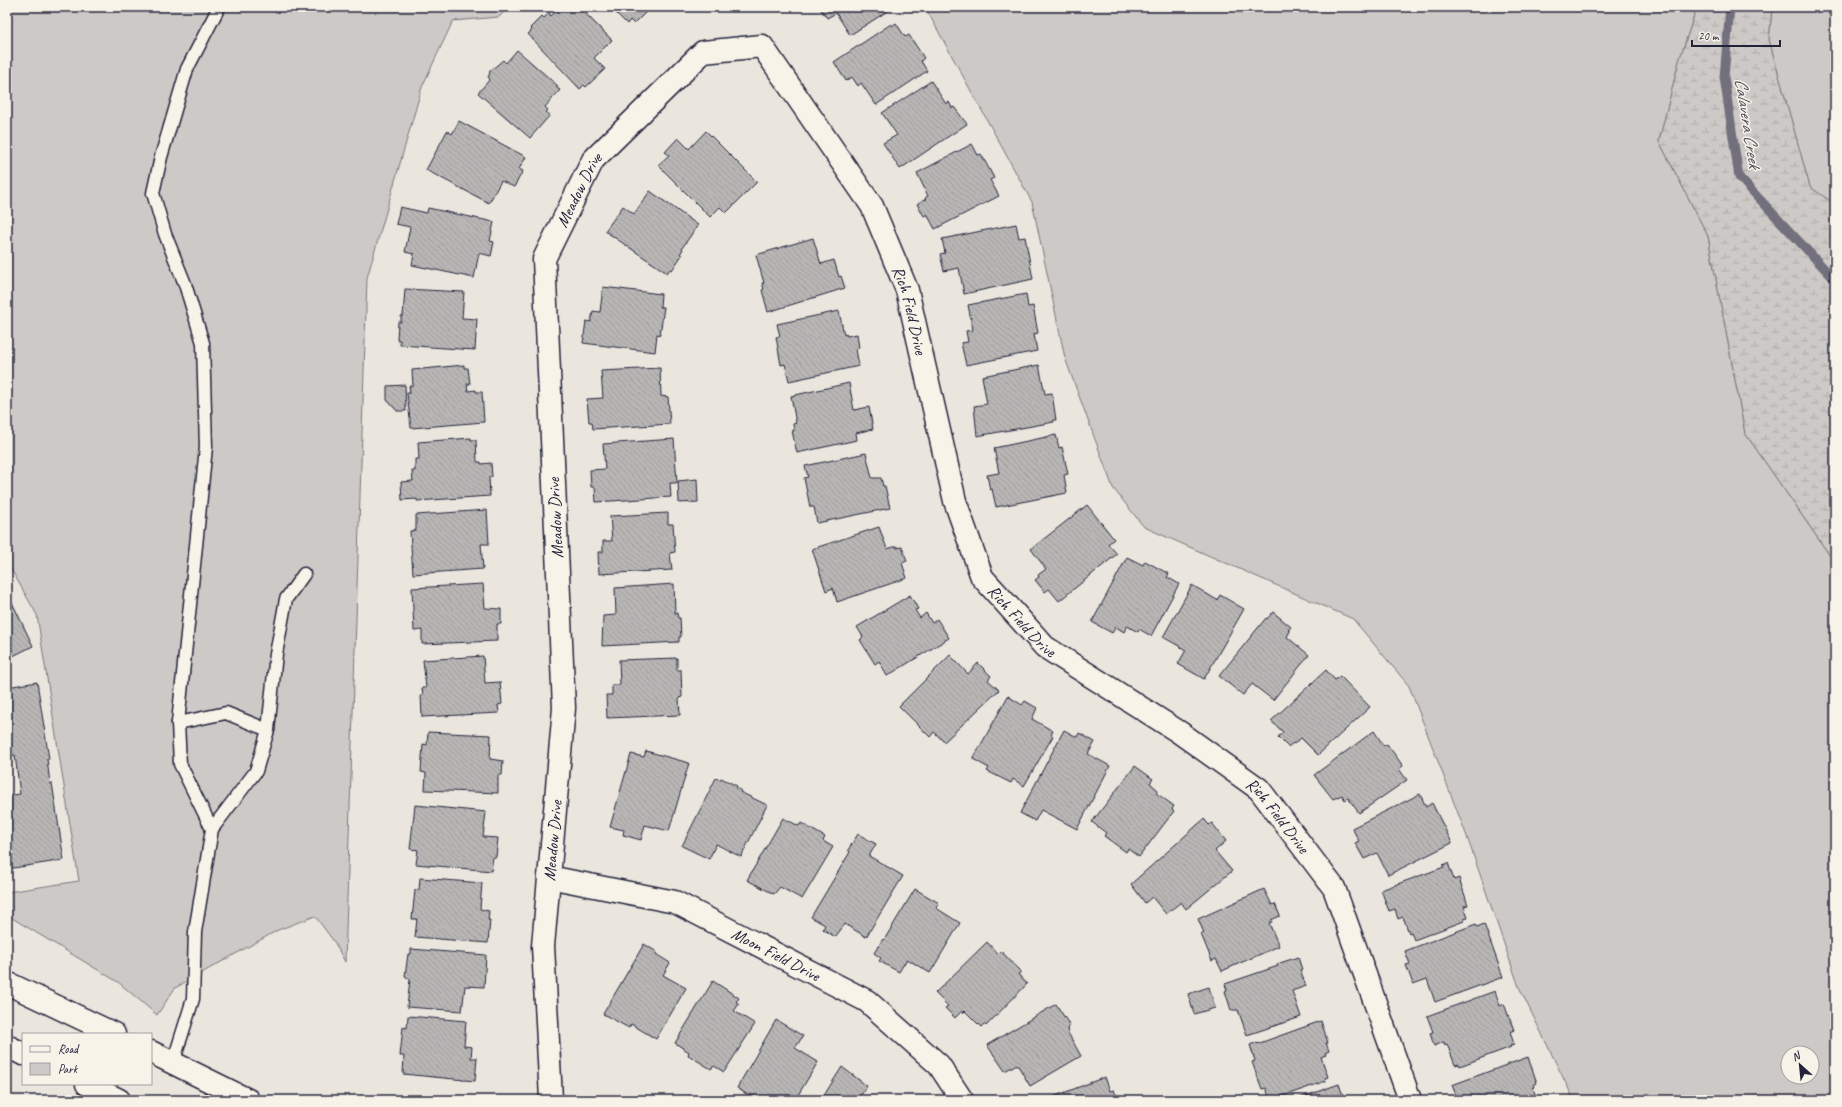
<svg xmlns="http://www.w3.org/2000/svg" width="1842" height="1107" viewBox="0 0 1842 1107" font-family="Caveat,sans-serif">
	<defs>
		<pattern id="wetland-marsh" width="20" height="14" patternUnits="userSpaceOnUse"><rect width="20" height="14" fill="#cdc9c6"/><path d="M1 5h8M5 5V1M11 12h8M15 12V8" fill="none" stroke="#b0acab"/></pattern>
		<pattern id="building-back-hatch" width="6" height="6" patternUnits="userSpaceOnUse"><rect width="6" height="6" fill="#b8b6b5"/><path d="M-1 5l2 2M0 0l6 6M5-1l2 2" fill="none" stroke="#9e9c9d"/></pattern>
	</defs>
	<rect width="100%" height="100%" fill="#eae6de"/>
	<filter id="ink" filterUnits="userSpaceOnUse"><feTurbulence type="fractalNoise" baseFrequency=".025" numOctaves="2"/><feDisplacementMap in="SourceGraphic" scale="8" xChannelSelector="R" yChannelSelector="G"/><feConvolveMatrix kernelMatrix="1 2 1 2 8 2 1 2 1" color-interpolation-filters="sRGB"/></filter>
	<g filter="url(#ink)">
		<g fill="#cdc9c6" stroke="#787680" fill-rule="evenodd">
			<polygon points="7,7 509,7 499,17 453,21 422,87 367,278 345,962 335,943 315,916 278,930 175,988 157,1015 118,982 7,915 7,892 79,881 37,615 7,562"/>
			<path d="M925,7H1697L1679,61L1659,141L1708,236L1745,433L1835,563V1100H1574L1519,987L1466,834L1409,686L1353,619L1144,527L1113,488L1065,358L1032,202ZM1788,1053H1812V1077H1788Z"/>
			<polygon points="1772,7 1835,7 1835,204 1810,188 1769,40"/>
		</g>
		<polygon fill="url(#wetland-marsh)" stroke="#787680" points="1697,7 1772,7 1769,40 1810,187 1835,204 1835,563 1745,433 1708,236 1659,141 1679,61"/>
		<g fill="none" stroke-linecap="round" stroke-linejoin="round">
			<polyline stroke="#716f7b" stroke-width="9" points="1730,7 1724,77 1739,177 1835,280"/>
		</g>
		<g fill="url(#building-back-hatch)" stroke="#22223b">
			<polygon points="560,7 579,7 612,40 594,58 605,69 586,87 584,85 580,89 528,34 532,30 530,28 542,16 544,18 549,13 551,16"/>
			<polygon points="610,7 651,7 634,24 630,20 627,24"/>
			<polygon points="819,7 894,7 850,35 836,13 827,18"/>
			<polygon points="896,23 905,37 909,35 924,58 921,61 927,71 876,105 861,83 858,86 852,77 846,81 834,62 891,24 892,26"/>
			<polygon points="517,50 558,86 556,87 560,90 545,107 548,110 546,112 550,115 530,138 478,93 490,79 488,77 490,73 489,72 503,60 506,63"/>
			<polygon points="931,81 946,104 949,102 952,108 954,107 967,124 900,169 883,143 897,135 882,113"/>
			<polygon points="459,121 526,157 519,169 523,171 514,187 501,181 489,203 426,170 447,131 452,134"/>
			<polygon points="706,131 757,182 726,213 720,207 710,217 658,165 669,155 665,152 678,138 689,149"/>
			<polygon points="972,144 978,155 981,154 994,178 990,180 999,196 935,229 927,214 924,216 917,204 926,199 925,198 928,196 917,173"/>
			<polygon points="650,191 698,225 682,248 683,249 680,254 682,255 672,270 670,269 667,273 605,231 623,206 634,214"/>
			<polygon points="400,207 427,213 428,208 494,222 490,241 494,242 491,256 479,253 474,278 412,265 414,254 405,252 410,227 396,224"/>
			<polygon points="1016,224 1019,238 1025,237 1033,279 964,294 959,268 944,271 940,254 945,253 942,239"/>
			<polygon points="813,238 821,264 834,260 839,277 841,276 845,288 768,312 762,290 764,289 762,283 764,283 756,255"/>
			<polygon points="603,287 661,294 660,307 664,307 660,335 657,334 655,352 583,343 586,321 591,322 593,311 600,312"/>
			<polygon points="405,289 464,292 462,318 477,319 475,350 400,345 400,340 397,340 398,322 401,322 401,316 403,316"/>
			<polygon points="1026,294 1028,307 1033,306 1038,333 1034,334 1037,351 966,365 961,343 968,342 966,331 973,330 968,305"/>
			<polygon points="839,311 844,335 846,334 847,336 857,334 859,348 856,349 859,366 789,381 785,364 781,365 776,337 780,336 777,324"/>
			<polygon points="464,365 464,368 468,368 470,384 467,384 468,391 476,390 476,392 482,392 484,422 411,428 407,393 410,393 409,386 413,386 412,370"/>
			<polygon points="1039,365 1045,394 1052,393 1056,420 1053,420 1054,422 977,436 974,406 987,404 982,376"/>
			<polygon points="660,368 661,396 668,397 670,424 593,429 592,422 589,422 587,399 603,398 601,371"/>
			<polygon points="849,383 854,410 869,407 873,429 856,433 857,440 797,453 792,431 794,431 793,424 796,423 791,396"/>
			<polygon points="405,385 406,411 397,411 387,400 387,386"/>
			<polygon points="1056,435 1059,448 1062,447 1068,474 1064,475 1067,493 996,507 992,489 990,490 987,475 999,473 994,448"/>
			<polygon points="471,438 471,440 476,440 477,462 481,462 481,464 491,463 492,477 489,477 490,496 417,501 417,499 402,500 401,482 413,481 412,471 415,471 415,459 419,459 418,442"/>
			<polygon points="674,439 677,483 670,483 671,497 596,502 595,487 591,487 590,470 605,469 603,444"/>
			<polygon points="866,453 872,478 881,478 883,486 885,486 890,508 817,523 814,507 810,507 804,478 808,477 805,466"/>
			<polygon points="697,479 698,502 679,503 678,481"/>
			<polygon points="1087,505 1114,539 1108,544 1117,554 1059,601 1049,589 1045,592 1035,580 1039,577 1038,575 1046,569 1031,549"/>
			<polygon points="487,510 489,544 481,544 483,569 413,574 410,531 416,530 416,515"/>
			<polygon points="668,513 668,524 673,524 675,552 670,553 672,570 599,574 598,552 603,552 603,541 612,541 610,516"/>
			<polygon points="879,527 887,549 897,546 897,548 902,547 907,561 902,563 907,578 837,602 833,588 826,591 812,549"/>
			<polygon points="1127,557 1143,565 1145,561 1169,574 1167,577 1179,584 1151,636 1139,629 1138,632 1127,626 1124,632 1116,627 1112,633 1092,622"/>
			<polygon points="483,584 485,608 501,609 501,624 497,624 497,641 422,644 422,630 414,631 412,588"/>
			<polygon points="674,584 675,613 677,613 678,618 680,618 681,637 679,637 679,642 602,646 603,616 616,615 615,588"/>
			<polygon points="1192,585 1217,600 1220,595 1244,609 1204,679 1178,664 1186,650 1163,637"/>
			<polygon points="7,592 33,646 7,659"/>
			<polygon points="910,595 918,609 915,610 920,618 926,613 932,623 937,619 949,638 887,676 879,661 875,664 860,640 863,637 857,627"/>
			<polygon points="1273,612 1291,627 1288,630 1290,631 1287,637 1309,655 1273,700 1252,684 1243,695 1219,676 1266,618 1267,619"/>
			<polygon points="950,655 968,674 978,663 991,676 988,680 999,690 944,742 934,732 930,737 899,706"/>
			<polygon points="483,656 485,683 500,682 502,704 498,705 499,713 422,717 421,695 423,695 422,688 426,688 423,660"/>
			<polygon points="677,658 677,670 681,670 682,697 679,698 680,715 607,718 606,695 612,695 612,685 620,685 619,660"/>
			<polygon points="1326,670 1335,680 1340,676 1370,707 1318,755 1301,738 1294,744 1293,743 1288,747 1278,737 1283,732 1271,721"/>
			<polygon points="37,682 49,759 47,759 50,784 52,783 64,860 7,869 7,796 20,794 15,755 7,756 7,687"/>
			<polygon points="1008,696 1022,705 1025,701 1037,708 1032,719 1053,731 1051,735 1053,736 1024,786 1013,779 1011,783 987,771 989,768 973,759"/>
			<polygon points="1064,730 1077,737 1079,733 1095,742 1088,754 1110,766 1077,829 1041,810 1035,821 1020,813"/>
			<polygon points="1374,731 1384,746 1387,744 1403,766 1399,769 1407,780 1359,813 1348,798 1345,800 1342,795 1333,799 1314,775"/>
			<polygon points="428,732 491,735 490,759 503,761 502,775 498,775 498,793 425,790 426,773 421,772 423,744 427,745"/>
			<polygon points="646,751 689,763 669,831 645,825 641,840 623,835 624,830 610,827 631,754 644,757"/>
			<polygon points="1135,766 1153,779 1150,783 1158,790 1156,793 1174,806 1172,809 1174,811 1139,857 1128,849 1126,852 1104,836 1106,833 1092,822"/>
			<polygon points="716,778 720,780 721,778 737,786 736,788 741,790 740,792 767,805 741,857 716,844 709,859 682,846"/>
			<polygon points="1420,794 1426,807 1432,803 1452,843 1388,875 1377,853 1364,859 1355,843 1359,841 1352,828"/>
			<polygon points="415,805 486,812 483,837 498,838 496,857 493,857 491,871 416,864 418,850 410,849"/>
			<polygon points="783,818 799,826 801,823 825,837 823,841 833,847 802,899 780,887 774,894 747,880"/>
			<polygon points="1204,819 1209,825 1212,823 1226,841 1215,851 1232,871 1186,909 1181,902 1166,914 1152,897 1145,903 1131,884"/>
			<polygon points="858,834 876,844 869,856 903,876 866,937 845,924 835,937 823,929 825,925 811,917 850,852 848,850"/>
			<polygon points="1448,863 1454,880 1459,878 1468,905 1464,906 1468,918 1464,919 1464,921 1414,940 1411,932 1409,933 1403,917 1398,919 1395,909 1389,911 1381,890 1444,867 1443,865"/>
			<polygon points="420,878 482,883 480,909 489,911 488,920 490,920 488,943 415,937 417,919 412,919 415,890 419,890"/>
			<polygon points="915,889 939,903 936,908 960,923 930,973 907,959 899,972 879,961 881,958 874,953 883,939 884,940"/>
			<polygon points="1264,889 1272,905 1275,904 1280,916 1271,920 1272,922 1269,923 1279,946 1222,971 1216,959 1212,961 1201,934 1204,933 1198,919"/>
			<polygon points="1476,924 1477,927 1484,924 1503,977 1435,1002 1427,979 1413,984 1406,965 1410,964 1405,951"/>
			<polygon points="987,942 998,954 1001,951 1021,972 1018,974 1027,984 986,1026 984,1024 981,1027 965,1011 963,1013 962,1011 955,1018 945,1008 948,1006 935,993"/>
			<polygon points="644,944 657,952 656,954 670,963 663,975 686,988 656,1039 631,1024 629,1028 603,1014"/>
			<polygon points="411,949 486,955 484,987 465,986 462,1011 407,1007 410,979 405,976 408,954 411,954"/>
			<polygon points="1298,957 1302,970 1300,970 1306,986 1292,991 1301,1017 1247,1035 1238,1010 1231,1010 1225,991 1227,990 1225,984 1278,966 1277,964"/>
			<polygon points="713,981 739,998 736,1002 739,1004 734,1011 755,1024 724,1072 714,1066 711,1069 688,1055 689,1052 675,1043"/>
			<polygon points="1209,987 1215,1008 1194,1014 1188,994"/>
			<polygon points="1495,991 1500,1006 1504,1004 1514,1030 1510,1032 1514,1044 1510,1045 1511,1047 1460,1066 1459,1064 1455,1065 1447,1044 1445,1045 1444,1042 1434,1046 1430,1033 1433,1032 1427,1016"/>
			<polygon points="1056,1004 1070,1026 1067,1028 1068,1030 1067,1031 1081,1056 1030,1086 1017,1064 1005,1071 987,1045"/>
			<polygon points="408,1016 466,1021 464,1046 472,1047 471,1058 477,1058 475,1081 403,1074 404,1056 400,1056 403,1027 407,1028"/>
			<polygon points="776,1020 803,1036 795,1048 818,1062 795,1100 768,1100 765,1098 764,1100 756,1100 737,1088"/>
			<polygon points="1321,1021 1328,1043 1326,1043 1329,1051 1325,1053 1326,1055 1321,1057 1328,1077 1325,1078 1326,1081 1275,1099 1275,1098 1270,1099 1266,1088 1262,1089 1252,1062 1255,1061 1250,1045 1257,1042 1257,1044"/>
			<polygon points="1528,1057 1537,1083 1534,1085 1535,1087 1533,1088 1537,1100 1460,1100 1458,1095 1456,1095 1452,1085"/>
			<polygon points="842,1067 867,1086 859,1098 863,1100 821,1100"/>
			<polygon points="1105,1077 1110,1091 1114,1090 1118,1100 1045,1100"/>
			<polygon points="1339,1084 1344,1099 1350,1097 1351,1100 1294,1100"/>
		</g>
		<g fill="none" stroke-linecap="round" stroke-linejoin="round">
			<defs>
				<g id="service">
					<polyline points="1833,7 1835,10"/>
					<polyline points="178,723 206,447 203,343 185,284 165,234 153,193 161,157 187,69 219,7"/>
					<polyline points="268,730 276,654 286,599 304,574"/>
					<polyline points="173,1063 193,999 195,932 212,829 256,771 268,730 226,713 178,723 180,764 212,829"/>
				</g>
				<g id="minor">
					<path id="s1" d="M549,877L675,902L867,1001L939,1065L962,1100"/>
					<path id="s2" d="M551,1099L543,946L564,708L544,259L593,160L703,52L762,46L872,206L907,290L955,501L982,577L1045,647L1179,732L1259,789L1334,888L1410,1100"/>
				</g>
				<g id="primary">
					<polyline points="7,983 114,1034"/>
					<polyline points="7,1046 23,1054"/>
					<polyline points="151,1052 248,1100"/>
					<polyline points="87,1084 119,1100"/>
				</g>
			</defs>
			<use href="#service" stroke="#22223b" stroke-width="15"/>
			<use href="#minor" stroke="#22223b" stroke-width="25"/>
			<use href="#primary" stroke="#22223b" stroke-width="25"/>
			<use href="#service" stroke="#f7f3e8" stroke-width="12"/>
			<use href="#minor" stroke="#f7f3e8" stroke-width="22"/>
			<use href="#primary" stroke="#f7f3e8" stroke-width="22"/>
		</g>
	</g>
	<g text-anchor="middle" stroke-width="3" stroke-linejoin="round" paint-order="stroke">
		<g font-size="17" fill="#22223b" stroke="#f7f3e8">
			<text dy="6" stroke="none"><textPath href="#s2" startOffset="919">Meadow Drive</textPath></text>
			<text dy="6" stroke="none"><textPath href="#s2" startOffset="1471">Rich Field Drive</textPath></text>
			<text transform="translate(555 518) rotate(-93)" y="6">Meadow Drive</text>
			<text dy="6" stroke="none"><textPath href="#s2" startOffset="1807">Rich Field Drive</textPath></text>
			<text dy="6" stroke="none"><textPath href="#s2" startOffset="2131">Rich Field Drive</textPath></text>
			<text dy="6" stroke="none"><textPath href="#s2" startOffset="259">Meadow Drive</textPath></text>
			<text dy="6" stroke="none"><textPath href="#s1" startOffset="242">Moon Field Drive</textPath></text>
		</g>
		<g font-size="18" font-style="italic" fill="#504f60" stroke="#f7f3e8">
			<text transform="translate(1748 123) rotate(81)" y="6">Calavera Creek</text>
		</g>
	</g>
	<rect width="1842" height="1107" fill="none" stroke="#f7f3e8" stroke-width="24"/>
	<rect x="12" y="12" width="1818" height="1083" fill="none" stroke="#22223b" stroke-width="1.5" filter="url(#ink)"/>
	<rect x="22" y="1033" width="130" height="52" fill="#f7f3e8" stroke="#a29fa3"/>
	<rect x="30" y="1046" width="20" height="6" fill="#f7f3e8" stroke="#a29fa3"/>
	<text x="58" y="1053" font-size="12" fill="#22223b">Road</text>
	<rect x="30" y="1063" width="20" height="12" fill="#cdc9c6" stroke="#a29fa3"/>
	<text x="58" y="1073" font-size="12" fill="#22223b">Park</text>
	<g transform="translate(1800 1065) rotate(333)"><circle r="19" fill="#f7f3e8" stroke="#a29fa3"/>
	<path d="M0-3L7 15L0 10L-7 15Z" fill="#22223b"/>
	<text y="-6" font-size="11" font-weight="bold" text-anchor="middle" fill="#22223b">N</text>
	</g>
	<path d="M1692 40v6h88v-6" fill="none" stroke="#22223b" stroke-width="2"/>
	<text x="1698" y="40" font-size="12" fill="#22223b" stroke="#f7f3e8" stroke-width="3" paint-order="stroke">20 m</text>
</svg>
